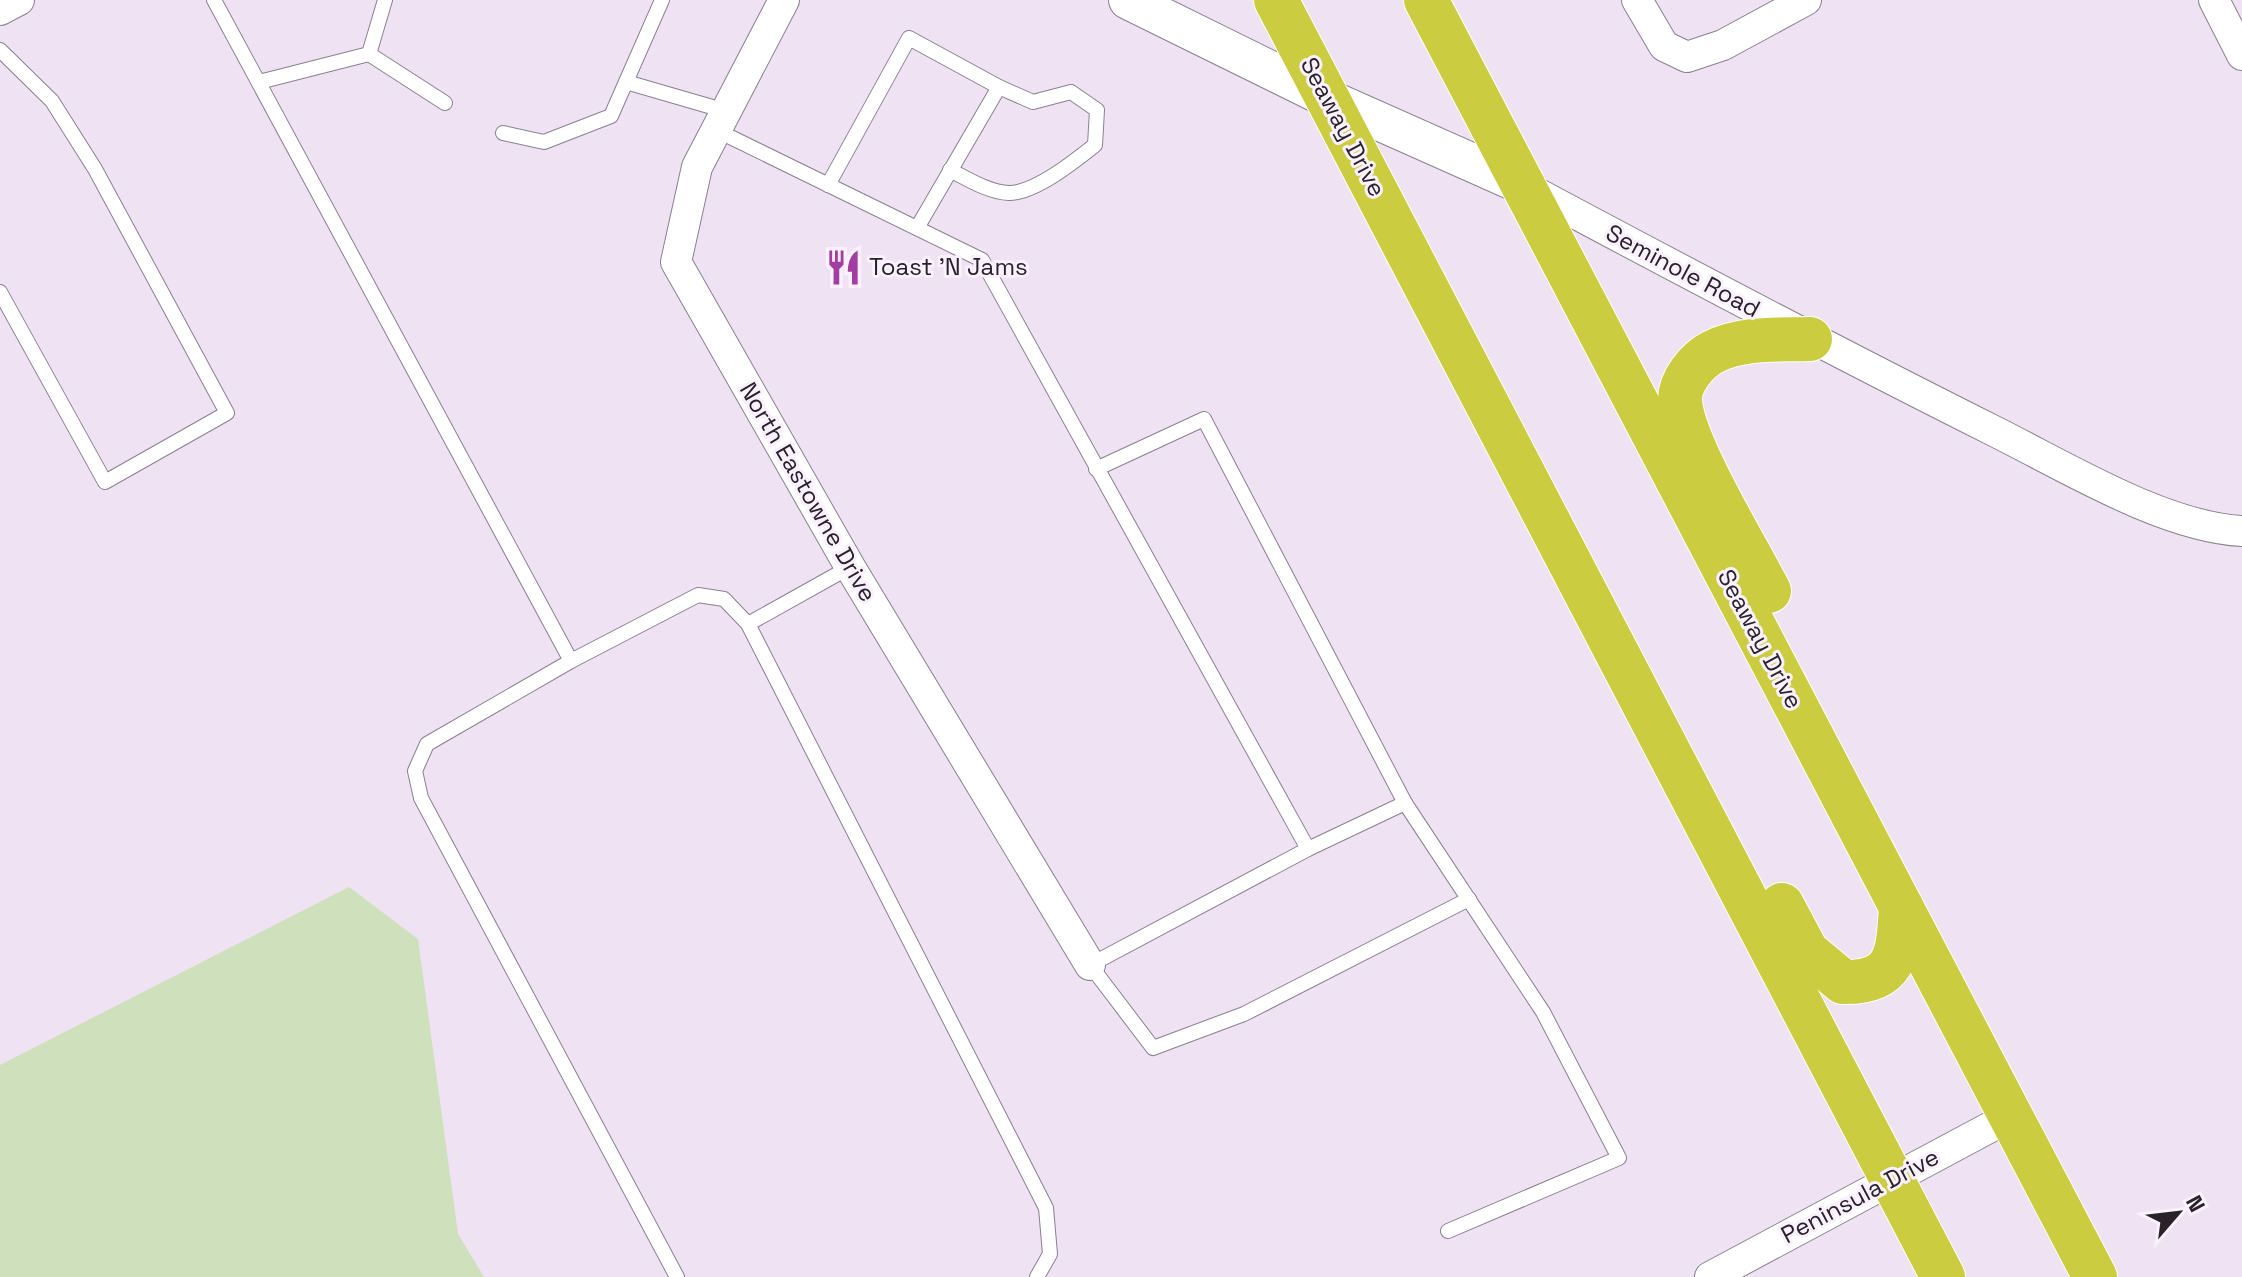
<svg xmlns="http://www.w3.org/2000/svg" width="2242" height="1277" viewBox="0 0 2242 1277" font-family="'Space Grotesk',sans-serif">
	<rect width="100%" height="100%" fill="#eee2f3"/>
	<polygon fill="#cfe0bc" points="349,887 418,939 458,1234 484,1277 0,1277 0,1065"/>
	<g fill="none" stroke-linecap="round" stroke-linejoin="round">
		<defs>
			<g id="service">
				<polyline points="214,0 571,661"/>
				<polyline points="0,50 52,101 95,169 227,413 105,482 0,292"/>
				<polyline points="369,54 385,0"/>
				<polyline points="259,82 369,54 445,103"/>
				<polyline points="626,82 726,111"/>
				<polyline points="716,130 982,260 1308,849 1090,965 1153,1048 1244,1014 1469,899"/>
				<polyline points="503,133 544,142 611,116 662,0"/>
				<path d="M950,170C968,179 988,192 1009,193C1035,193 1075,161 1095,145L1097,110L1071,92L1033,102L999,87"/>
				<polyline points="828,185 909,38 999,87 917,228"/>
				<polyline points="1096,469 1204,419 1405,803 1308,849"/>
				<polyline points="748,624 850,567"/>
				<polyline points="1405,803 1543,1012 1619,1158 1448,1231"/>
				<polyline points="677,1277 421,798 415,771 427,744 571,661 698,595 724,599 748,624 1046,1208 1050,1254 1037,1277"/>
			</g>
			<g id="minor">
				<polyline points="784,0 697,167 676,262 850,567 1090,965"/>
				<polyline points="1637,0 1664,46 1687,57 1723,45 1806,0"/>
				<polyline points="2214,0 2242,55"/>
				<polyline points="0,10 19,0"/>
				<path d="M1522,185C1679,269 1836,352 1996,432C2066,467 2164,527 2242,531"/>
				<polyline points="1710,1277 2011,1116"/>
			</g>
			<polyline id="tertiary" points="1128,0 1329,99 1520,184"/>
			<g id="trunk">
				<polyline points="1276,0 1943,1277"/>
				<polyline points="1426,0 2095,1277"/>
				<path d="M1769,591C1747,548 1683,444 1680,401C1679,382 1697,360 1713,352C1742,337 1779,340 1810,339"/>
				<path d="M1782,905L1807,952L1843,982C1899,983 1898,951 1901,907"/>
			</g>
		</defs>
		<use href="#service" stroke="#8a808f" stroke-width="16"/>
		<use href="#minor" stroke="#8a808f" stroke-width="32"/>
		<use href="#tertiary" stroke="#8a808f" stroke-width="40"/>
		<use href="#trunk" stroke="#fff" stroke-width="46"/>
		<use href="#service" stroke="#fff" stroke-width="14"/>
		<use href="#minor" stroke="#fff" stroke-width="30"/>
		<use href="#tertiary" stroke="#fff" stroke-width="38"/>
		<use href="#trunk" stroke="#cccc40" stroke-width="44"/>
	</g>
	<defs>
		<symbol id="restaurant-bare" viewBox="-9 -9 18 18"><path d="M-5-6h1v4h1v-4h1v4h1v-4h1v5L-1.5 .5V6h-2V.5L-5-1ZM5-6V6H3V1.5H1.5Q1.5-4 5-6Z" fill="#a23da2" stroke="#faf0fe" stroke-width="2.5" paint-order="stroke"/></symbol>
	</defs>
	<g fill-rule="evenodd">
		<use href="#restaurant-bare" x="818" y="242" width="51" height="51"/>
	</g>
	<g text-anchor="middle" stroke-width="6" stroke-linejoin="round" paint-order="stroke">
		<g font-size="24" fill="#272329" stroke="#faf0fe">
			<text transform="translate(1343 127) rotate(62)" y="8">Seaway Drive</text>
			<text transform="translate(1683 271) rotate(28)" y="8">Seminole Road</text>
			<text transform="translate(808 492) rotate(60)" y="8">North Eastowne Drive</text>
			<text transform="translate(1760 639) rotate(62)" y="8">Seaway Drive</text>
			<text transform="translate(1860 1196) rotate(-28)" y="8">Peninsula Drive</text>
		</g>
		<g font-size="24" fill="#272329" stroke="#faf0fe" text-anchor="start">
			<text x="869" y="275">Toast 'N Jams</text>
		</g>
	</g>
	<g transform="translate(2178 1213) rotate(62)" stroke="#faf0fe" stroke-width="6" paint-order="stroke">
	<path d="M0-6L14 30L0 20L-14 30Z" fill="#272329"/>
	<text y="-12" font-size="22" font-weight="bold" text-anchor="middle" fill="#272329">N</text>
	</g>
</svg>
